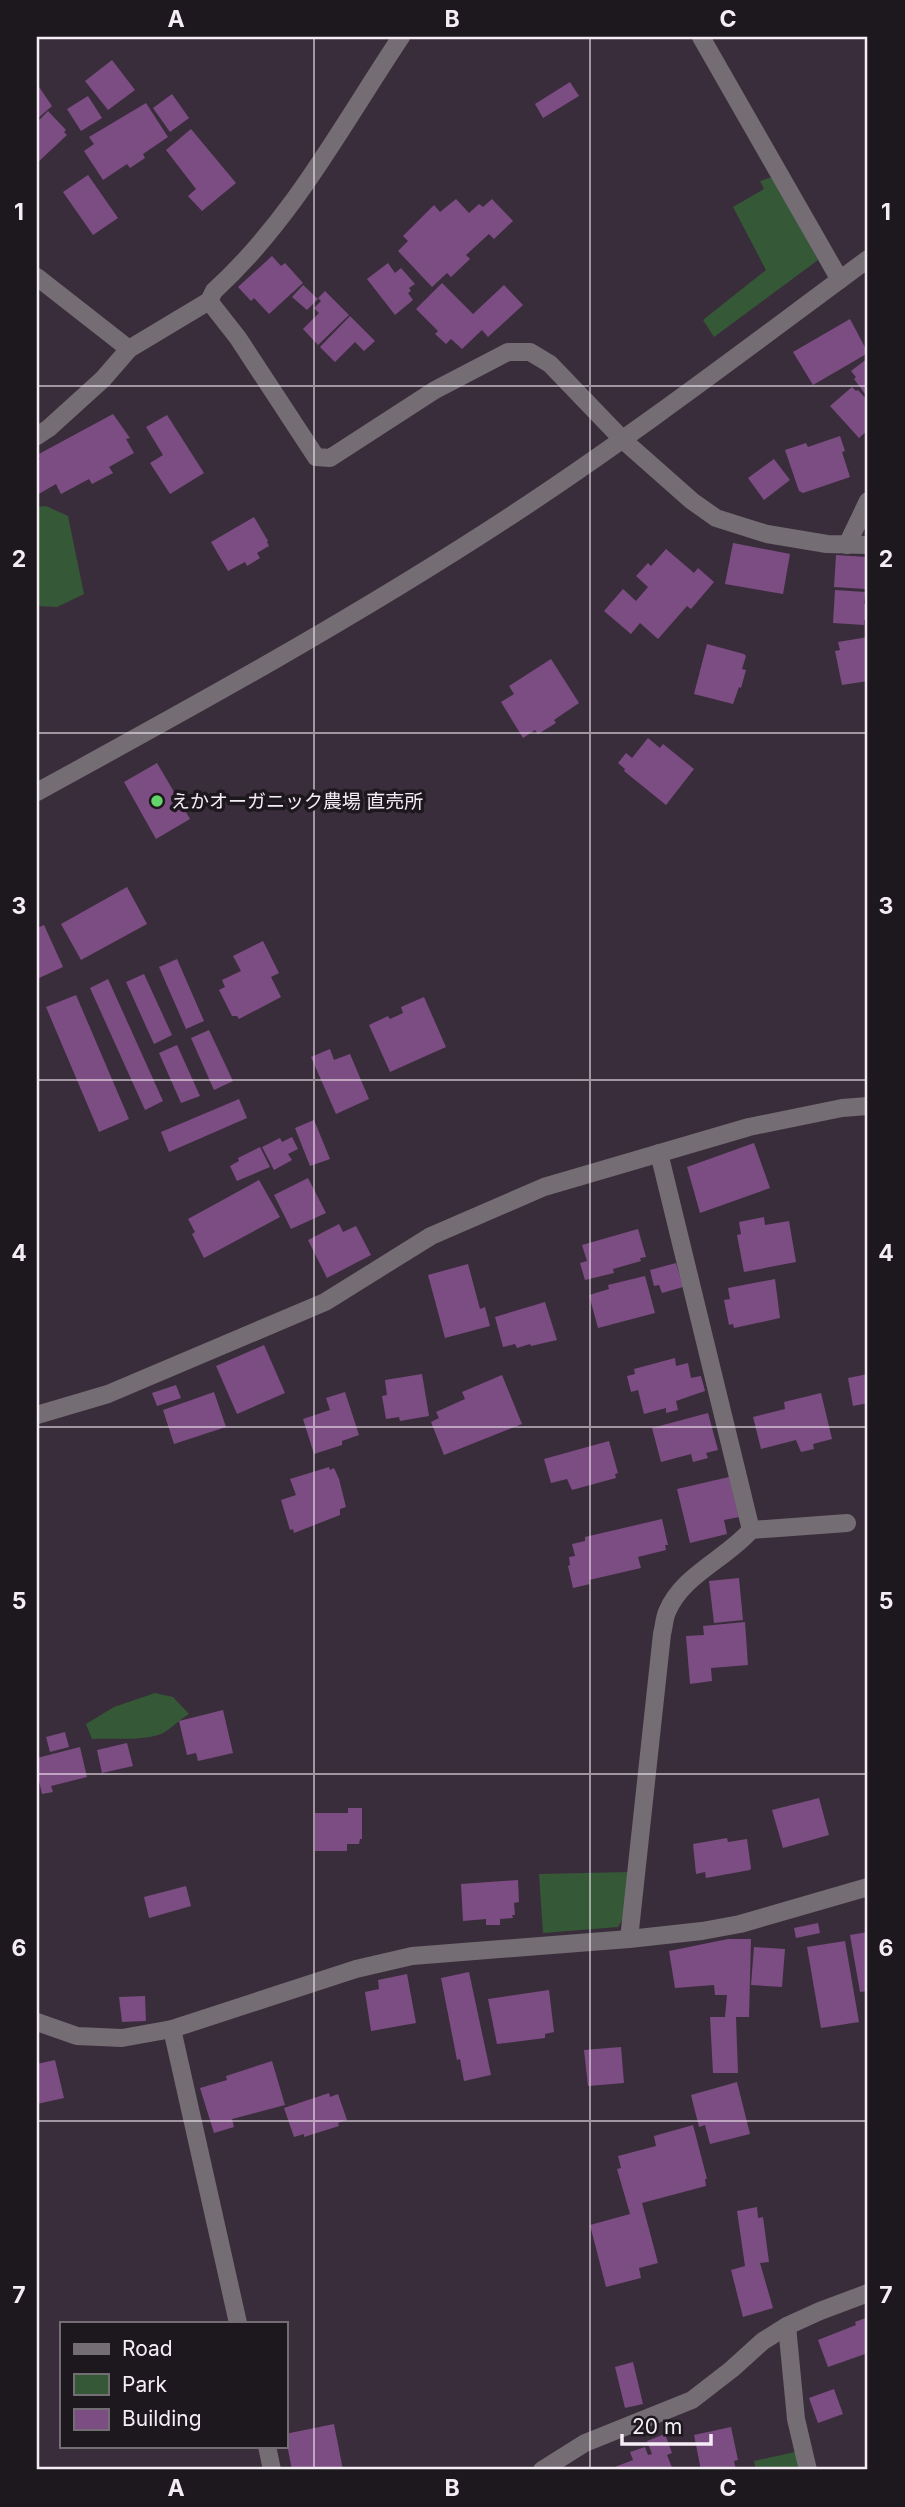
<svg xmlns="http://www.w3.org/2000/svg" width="905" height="2507" viewBox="0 0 905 2507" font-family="Inter,'Noto Sans JP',sans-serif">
	<rect width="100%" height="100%" fill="#3a2d3b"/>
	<g fill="#355836">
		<polygon points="772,177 818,260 714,337 703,320 766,270 733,207 764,189 760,181"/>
		<polygon points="46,506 68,516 84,594 57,607 37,606 37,507"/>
		<path d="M155,1693L173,1697L189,1714C179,1720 170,1730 161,1734C143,1741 112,1738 92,1739L86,1724L114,1707Z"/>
		<polygon points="629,1872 626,1913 618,1927 543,1933 539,1874"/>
		<polygon points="795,2452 800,2470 756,2470 754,2461"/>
	</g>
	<g fill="#7c4d82">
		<polygon points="112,60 135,90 108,110 85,81"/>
		<polygon points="570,82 579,96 543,118 535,104"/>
		<polygon points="37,84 52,106 37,119"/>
		<polygon points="172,94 189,118 170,132 153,108"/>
		<polygon points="88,96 102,118 81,131 67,109"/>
		<polygon points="146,103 168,137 143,154 145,158 130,168 127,164 103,180 84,151 94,144 89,137"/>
		<polygon points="48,111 66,130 64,132 67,135 37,163 37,122"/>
		<polygon points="191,129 236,183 202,211 188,196 196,189 166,150"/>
		<polygon points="88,175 118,218 93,235 63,192"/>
		<polygon points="456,199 469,213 479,204 483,207 492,199 513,221 494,239 489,234 466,255 470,259 451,277 447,273 432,287 398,251 408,241 403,236 434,205 440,212"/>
		<polygon points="272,256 281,266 285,263 303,283 269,314 254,298 251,301 238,287"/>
		<polygon points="388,263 395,273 401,268 415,284 409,288 411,291 408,293 413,300 395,315 367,279"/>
		<polygon points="442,283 473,314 504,285 523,305 488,337 482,330 462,349 451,339 446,344 435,334 438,331 416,309"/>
		<polygon points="303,285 318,299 307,310 292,297"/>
		<polygon points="325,291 349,315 318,345 303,329 319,313 314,308 321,301 318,298"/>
		<polygon points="350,316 375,341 364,351 355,342 335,362 320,347"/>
		<polygon points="850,319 868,353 813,385 793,352"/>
		<polygon points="868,358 868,398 854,379 856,377 851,371"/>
		<polygon points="852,387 856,391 858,390 868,401 868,430 859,438 830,406"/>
		<polygon points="113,414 130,438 126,439 134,453 109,467 113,473 92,484 89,479 61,494 56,484 37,495 37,460 40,459 37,455"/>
		<polygon points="167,415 204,473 170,494 150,463 163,455 146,427"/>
		<polygon points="840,436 845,451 842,452 850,477 803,493 799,491 785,450 806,443 808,447"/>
		<polygon points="774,459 790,480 764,500 748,478"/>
		<polygon points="254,517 268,541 267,542 269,546 257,553 260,558 247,566 245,562 228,571 211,542"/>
		<polygon points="733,543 790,554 783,594 725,584"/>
		<polygon points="666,549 694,573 698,568 714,582 691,609 687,606 658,639 640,623 631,634 604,611 623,589 636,601 648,587 636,576 648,563 651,566"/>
		<polygon points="836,555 867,557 868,585 865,585 865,589 834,587"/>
		<polygon points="835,590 865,592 864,604 868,604 868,621 864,620 864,625 833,623"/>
		<polygon points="868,637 868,681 842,685 835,651 840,650 838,642"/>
		<polygon points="707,644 744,654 746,656 742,669 746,670 741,688 739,687 733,704 694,694"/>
		<polygon points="551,659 579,703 554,720 556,723 538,734 535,730 523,738 501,702 514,694 509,686"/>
		<polygon points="648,738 660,748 663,744 694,769 666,805 624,771 625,769 618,763 626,753 632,758"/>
		<polygon points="157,763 190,819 156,839 124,782"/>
		<polygon points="127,887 147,924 81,960 61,924"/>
		<polygon points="44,925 63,967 37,979 37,928"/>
		<polygon points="263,941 279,973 271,977 281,997 239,1019 237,1016 232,1016 219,990 225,987 222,980 241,971 233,956"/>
		<polygon points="177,959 204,1021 186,1029 159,967"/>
		<polygon points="144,974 172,1035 154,1044 126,982"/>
		<polygon points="108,979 163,1101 145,1110 90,988"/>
		<polygon points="76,995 129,1119 99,1132 46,1007"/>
		<polygon points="424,997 446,1047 390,1072 369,1025 388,1016 390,1019 403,1013 401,1007"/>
		<polygon points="209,1030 233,1081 214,1090 191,1038"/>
		<polygon points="177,1045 200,1096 181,1103 159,1053"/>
		<polygon points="330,1049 334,1060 350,1054 369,1099 336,1114 311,1057"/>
		<polygon points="239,1099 247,1118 169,1152 161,1132"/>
		<polygon points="314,1120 330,1159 310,1166 295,1128"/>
		<polygon points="292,1137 298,1149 288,1154 292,1160 274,1170 262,1147 280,1138 282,1142"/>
		<polygon points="754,1143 770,1188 700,1213 687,1167"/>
		<polygon points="260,1147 270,1167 237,1181 230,1166 239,1161 238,1158"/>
		<polygon points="308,1178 326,1213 291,1229 274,1195"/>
		<polygon points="259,1180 280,1217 204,1258 192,1234 195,1232 188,1219"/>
		<polygon points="764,1217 765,1225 789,1221 796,1262 744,1272 737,1235 741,1234 739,1222"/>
		<polygon points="339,1224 343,1232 356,1226 371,1255 327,1278 308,1240"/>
		<polygon points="638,1229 646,1257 640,1258 641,1261 613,1269 614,1273 585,1280 580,1263 587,1261 582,1245"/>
		<polygon points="676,1263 683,1287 662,1293 659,1285 654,1286 650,1270"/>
		<polygon points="468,1264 480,1309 485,1307 490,1326 445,1338 428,1275"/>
		<polygon points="645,1276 655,1313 598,1328 589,1295 609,1289 608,1285"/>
		<polygon points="775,1279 780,1318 734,1328 733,1324 729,1325 724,1300 730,1299 728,1288"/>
		<polygon points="545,1302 557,1340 531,1346 530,1344 517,1348 515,1344 503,1347 495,1317"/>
		<polygon points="264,1345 285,1393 237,1414 216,1366"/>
		<polygon points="675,1358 676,1366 688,1363 691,1378 701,1376 705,1391 676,1401 678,1410 666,1413 666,1408 644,1414 638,1390 631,1392 627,1376 635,1374 634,1369"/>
		<polygon points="422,1374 429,1416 400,1421 399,1417 386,1419 382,1396 387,1395 385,1380"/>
		<polygon points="868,1374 868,1403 853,1406 848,1378"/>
		<polygon points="502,1375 522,1424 444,1455 431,1422 439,1418 436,1412 465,1399 462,1392"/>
		<polygon points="176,1385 181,1398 157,1406 152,1393"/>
		<polygon points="214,1392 226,1427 174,1444 163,1410"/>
		<polygon points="345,1392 359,1435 342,1441 342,1445 314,1454 303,1419 330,1410 326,1398"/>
		<polygon points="821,1393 832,1439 813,1444 814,1449 801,1452 796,1440 761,1449 753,1417 785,1409 784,1402"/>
		<polygon points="708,1413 718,1450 706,1453 708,1458 693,1462 691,1454 661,1462 652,1428"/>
		<polygon points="609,1441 618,1473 615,1474 616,1478 572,1490 567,1479 551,1483 544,1459"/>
		<polygon points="329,1467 330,1470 334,1468 339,1479 346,1507 340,1509 340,1515 294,1533 293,1529 290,1530 281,1500 296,1495 290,1479"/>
		<polygon points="729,1477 739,1517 724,1520 727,1534 690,1543 677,1489"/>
		<polygon points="662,1519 668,1545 665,1545 666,1550 638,1557 641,1568 589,1580 590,1584 573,1588 568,1566 570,1565 569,1557 575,1556 572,1544 585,1541 585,1537"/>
		<polygon points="739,1578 743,1620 714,1623 709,1581"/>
		<polygon points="745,1622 748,1665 711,1668 712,1681 690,1684 686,1636 704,1635 703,1626"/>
		<polygon points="223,1710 233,1753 198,1761 196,1753 187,1755 179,1721"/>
		<polygon points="65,1732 69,1747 50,1752 46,1737"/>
		<polygon points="127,1743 133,1766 102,1773 97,1750"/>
		<polygon points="80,1747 87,1777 51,1786 53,1792 42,1794 37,1773 37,1758"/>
		<polygon points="819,1798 829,1835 783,1848 772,1810"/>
		<polygon points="348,1808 362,1808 362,1839 360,1839 359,1844 347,1844 347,1851 315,1851 315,1813 348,1813"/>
		<polygon points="727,1838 728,1842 747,1839 751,1868 750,1870 706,1878 705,1872 696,1874 693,1844"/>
		<polygon points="518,1880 519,1902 514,1903 515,1915 512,1915 513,1918 500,1919 500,1925 486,1925 486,1919 463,1921 461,1884"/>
		<polygon points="186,1886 191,1906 149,1918 144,1897"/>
		<polygon points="818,1923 820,1933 796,1938 794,1928"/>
		<polygon points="868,1932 868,1991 860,1992 850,1935"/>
		<polygon points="728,1939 751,1939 749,2017 736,2017 738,2073 713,2073 710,2017 725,2017 727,1995 715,1995 714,1985 675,1988 669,1951"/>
		<polygon points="845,1941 859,2022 821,2028 807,1947"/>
		<polygon points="754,1947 785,1949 782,1987 751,1985"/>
		<polygon points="469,1972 491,2075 464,2081 460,2059 457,2060 441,1978"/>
		<polygon points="407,1974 416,2023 371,2031 365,1992 379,1989 378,1980"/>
		<polygon points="549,1990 554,2032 545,2034 545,2038 497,2044 488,1999"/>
		<polygon points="145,1996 146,2021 122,2022 119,1997"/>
		<polygon points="621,2047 624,2083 588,2086 584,2050"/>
		<polygon points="55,2060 64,2098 37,2104 37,2064"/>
		<polygon points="272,2061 285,2105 232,2119 234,2127 214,2133 200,2088 227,2080 226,2076"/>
		<polygon points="737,2082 750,2134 710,2144 705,2125 699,2127 691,2095"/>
		<polygon points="329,2093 330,2097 338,2094 347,2120 338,2123 339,2126 304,2137 304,2134 294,2137 284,2108"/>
		<polygon points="693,2125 707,2179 705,2179 706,2186 642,2203 658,2263 639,2268 641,2278 606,2287 590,2225 630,2214 617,2169 621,2168 618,2156 656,2146 654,2136"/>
		<polygon points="757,2207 758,2218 763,2217 769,2262 760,2263 773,2308 743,2317 731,2270 745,2266 737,2211"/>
		<polygon points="868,2317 868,2353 828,2367 818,2340 856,2325 855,2322"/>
		<polygon points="633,2362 643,2404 625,2408 615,2367"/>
		<polygon points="834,2389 843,2414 818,2423 809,2398"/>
		<polygon points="334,2424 343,2470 292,2470 285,2434"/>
		<polygon points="731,2427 738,2460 734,2461 736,2470 701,2470 694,2435"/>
		<polygon points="665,2434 672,2453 667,2455 673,2470 607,2470 633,2460 630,2452 645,2447 648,2455 652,2454 647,2441"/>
	</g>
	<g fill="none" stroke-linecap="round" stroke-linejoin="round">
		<g stroke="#746d74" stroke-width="18">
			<polyline points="701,37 840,280"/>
			<polyline points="37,277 129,349"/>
			<polyline points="209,301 238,338 316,457 330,458 435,390 508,352 530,352 550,364 623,440 692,501 716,518 767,534 827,544 868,545"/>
			<path d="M37,436L49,428L103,379L129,349L209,301L214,291C293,219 342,125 401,37"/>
			<polyline points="847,545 868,501"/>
			<path d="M37,792C198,704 358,616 512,515C634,435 750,346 868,259"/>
			<polyline points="37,1415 108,1394 325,1302 431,1236 544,1187 749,1127 842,1108 868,1106"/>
			<polyline points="751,1530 847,1523"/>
			<path d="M629,1939L662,1634C664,1627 664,1619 667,1612C682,1575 726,1559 751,1530L659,1153"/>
			<polyline points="37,2022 77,2036 122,2038 172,2029 356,1969 412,1956 629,1939 702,1931 740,1924 868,1887"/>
			<polyline points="172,2029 238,2323"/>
			<polyline points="787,2326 796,2419 808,2470"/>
			<polyline points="267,2446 272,2470"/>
			<polyline points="542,2470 585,2443 692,2400 732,2369 763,2341 787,2326 820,2311 868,2293"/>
		</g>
	</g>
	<path fill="none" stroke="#f5edf6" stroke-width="2" stroke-opacity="0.55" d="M314,37V2470M590,37V2470M37,386H868M37,733H868M37,1080H868M37,1427H868M37,1774H868M37,2121H868"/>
	<circle fill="#63d469" stroke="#1d171e" stroke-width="2.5" cx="157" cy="801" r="7"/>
	<g text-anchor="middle" stroke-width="7" stroke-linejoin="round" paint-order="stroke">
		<g font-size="19" fill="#f5edf6" stroke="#1d171e" text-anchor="start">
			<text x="171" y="808">えかオーガニック農場 直売所</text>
		</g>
	</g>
	<rect width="905" height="2507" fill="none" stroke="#1d171e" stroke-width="77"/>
	<rect x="60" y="2322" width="228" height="126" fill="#1d171e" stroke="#736d74" stroke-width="2"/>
	<rect x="74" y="2344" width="35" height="10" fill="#746d74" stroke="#736d74" stroke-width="2"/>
	<text x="122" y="2356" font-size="21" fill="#f5edf6">Road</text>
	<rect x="74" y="2374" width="35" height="21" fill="#355836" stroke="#736d74" stroke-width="2"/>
	<text x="122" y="2392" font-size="21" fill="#f5edf6">Park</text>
	<rect x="74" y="2409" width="35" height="21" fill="#7c4d82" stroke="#736d74" stroke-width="2"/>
	<text x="122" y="2426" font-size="21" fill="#f5edf6">Building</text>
	<path d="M622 2434v10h89v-10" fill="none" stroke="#f5edf6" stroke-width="3.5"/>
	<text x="632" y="2434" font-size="21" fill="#f5edf6" stroke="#1d171e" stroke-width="5" paint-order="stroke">20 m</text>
	<rect x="38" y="38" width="828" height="2430" fill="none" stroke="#f5edf6" stroke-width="2.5"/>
	<g font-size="23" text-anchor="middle" font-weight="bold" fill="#f5edf6">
		<text x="176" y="27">A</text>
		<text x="452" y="27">B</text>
		<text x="728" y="27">C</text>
		<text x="19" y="220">1</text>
		<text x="886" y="220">1</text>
		<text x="19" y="567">2</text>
		<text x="886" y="567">2</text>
		<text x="19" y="914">3</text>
		<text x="886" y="914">3</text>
		<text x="19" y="1261">4</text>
		<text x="886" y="1261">4</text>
		<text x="19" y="1609">5</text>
		<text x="886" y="1609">5</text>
		<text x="19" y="1956">6</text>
		<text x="886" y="1956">6</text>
		<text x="19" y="2303">7</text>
		<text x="886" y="2303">7</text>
		<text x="176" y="2496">A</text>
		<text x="452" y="2496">B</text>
		<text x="728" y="2496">C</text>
	</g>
</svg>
